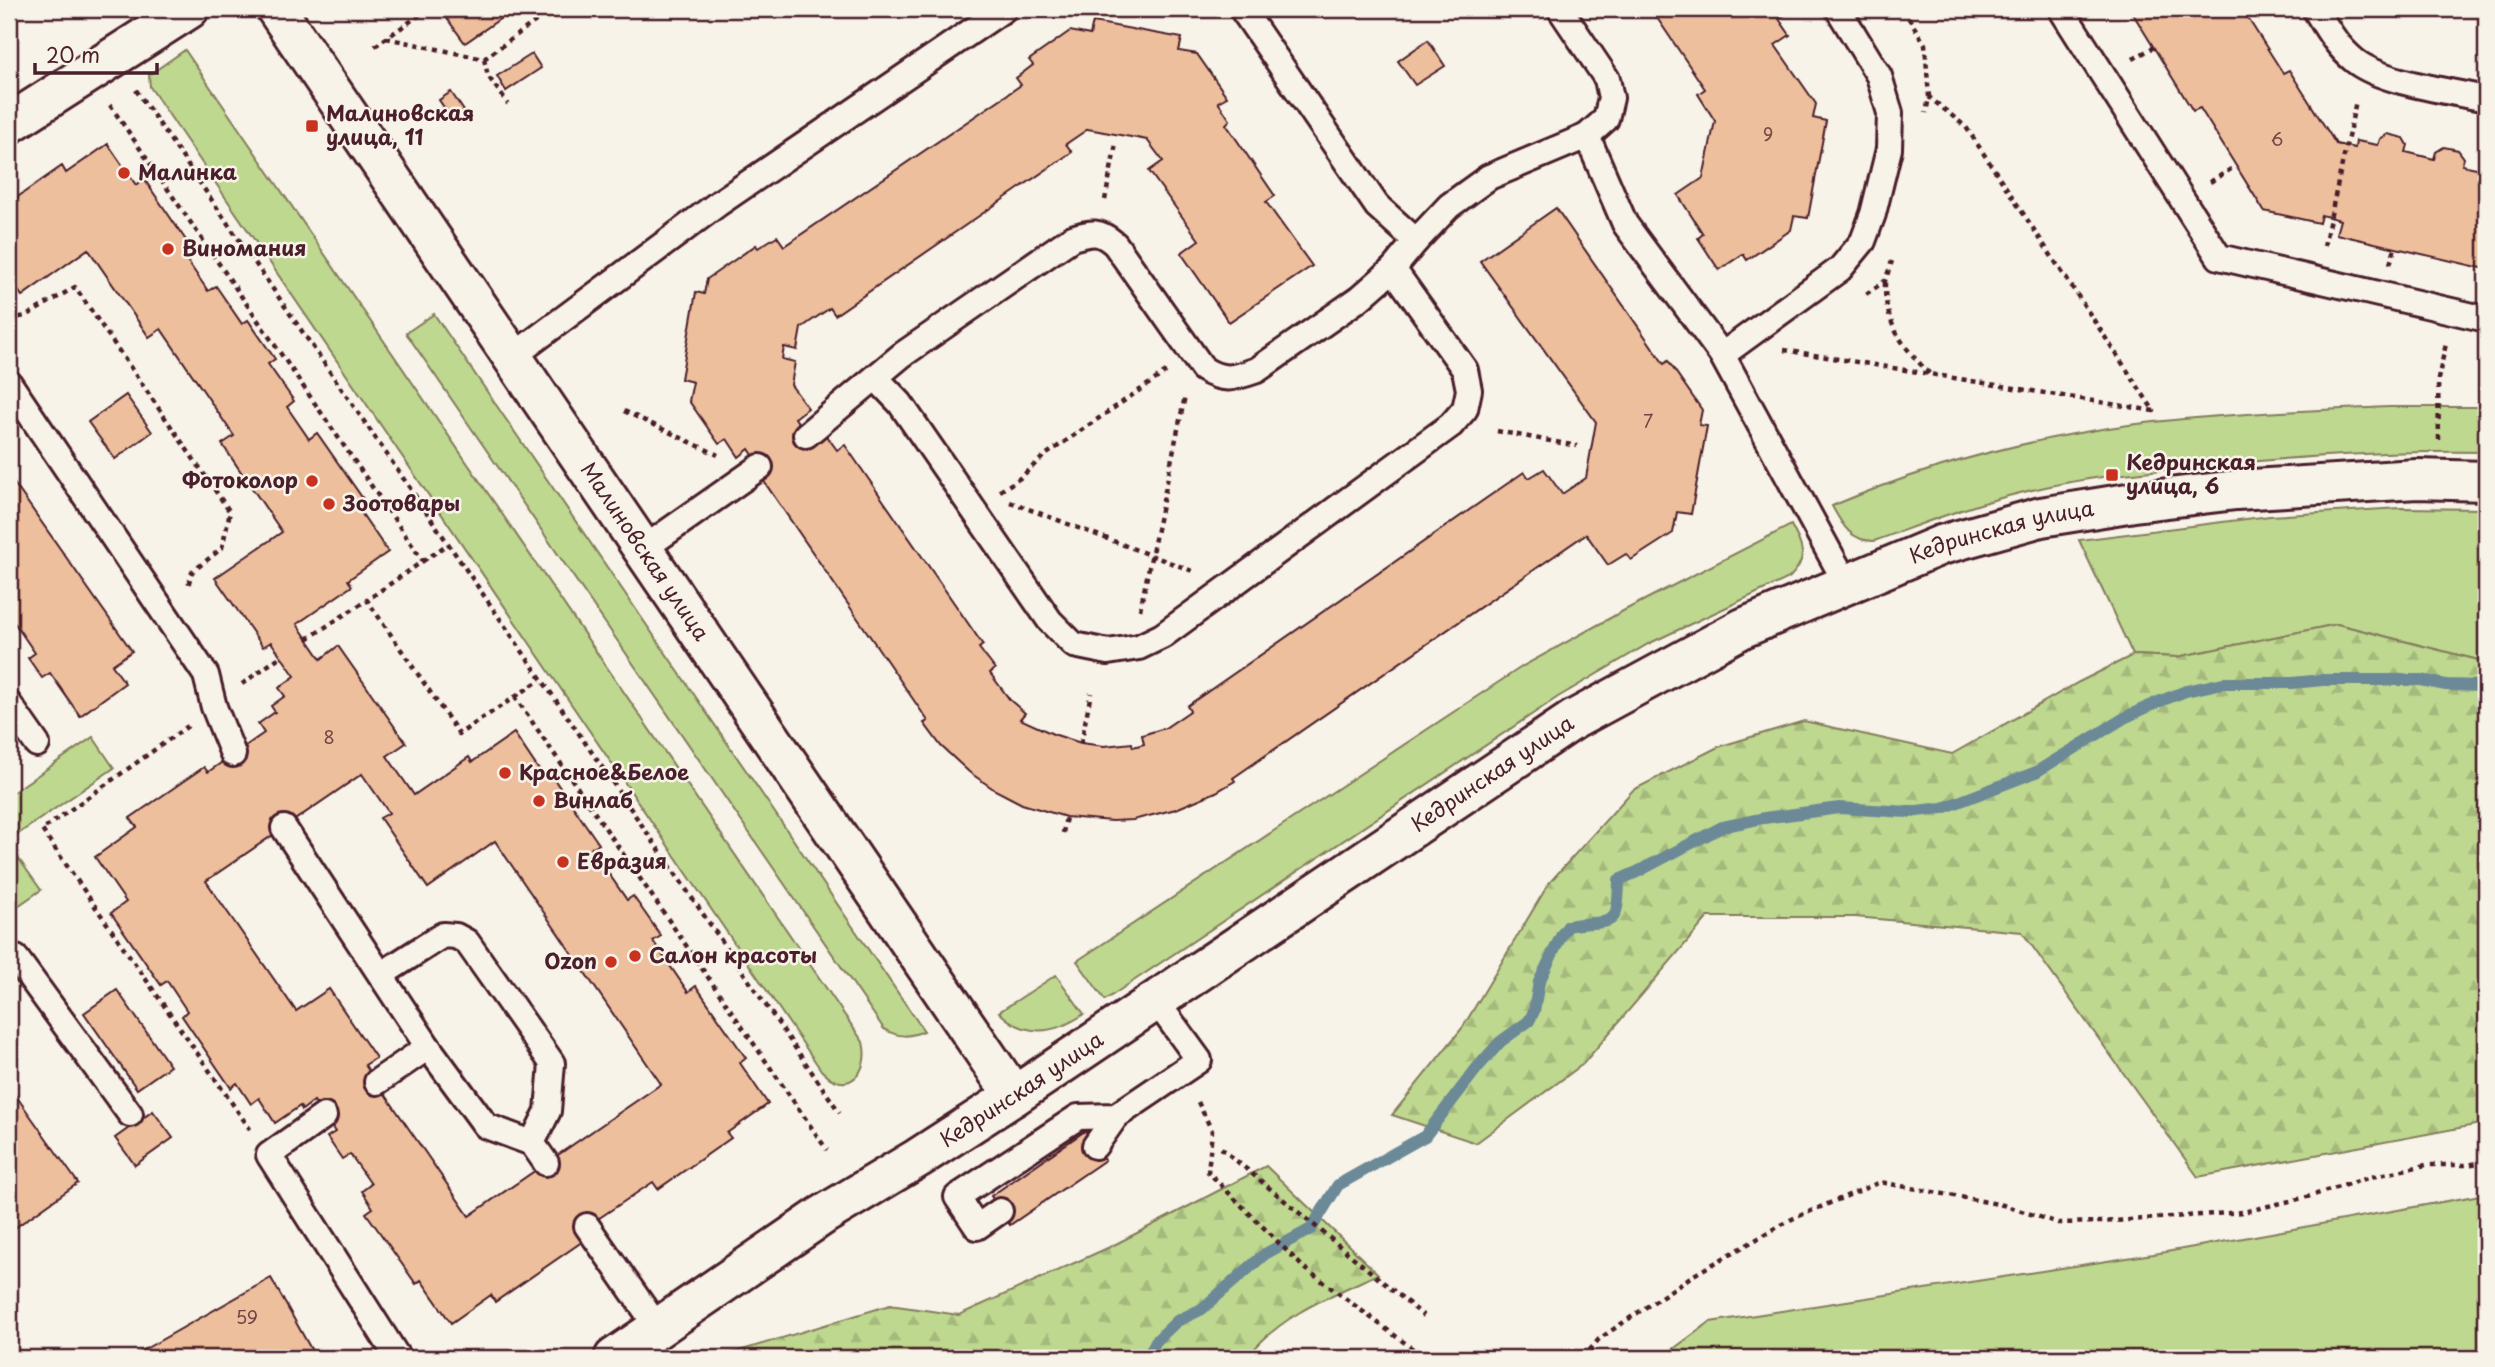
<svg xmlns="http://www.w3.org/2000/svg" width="2495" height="1367" viewBox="0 0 2495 1367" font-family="'Playpen Sans',sans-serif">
	<defs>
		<pattern id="forest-firs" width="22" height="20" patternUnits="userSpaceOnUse" patternTransform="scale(1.75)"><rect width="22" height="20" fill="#bed88f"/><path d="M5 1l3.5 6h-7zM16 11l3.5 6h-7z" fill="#a5b97c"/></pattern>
	</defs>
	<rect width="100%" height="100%" fill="#f7f3e8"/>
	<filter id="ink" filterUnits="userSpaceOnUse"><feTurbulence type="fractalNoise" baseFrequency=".0143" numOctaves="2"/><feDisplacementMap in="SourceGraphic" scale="14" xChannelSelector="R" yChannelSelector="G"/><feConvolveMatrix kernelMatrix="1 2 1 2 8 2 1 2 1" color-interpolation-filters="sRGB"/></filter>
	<g filter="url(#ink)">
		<g fill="#bed88f" stroke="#847c5d" stroke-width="2">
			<path d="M185,50L863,1042C871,1073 846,1098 821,1070L150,87L149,75Z"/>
			<path d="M434,314L924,1031C909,1037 899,1038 884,1029L406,333Z"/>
			<path d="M2389,407H2486V452C2396,450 2305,456 2215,465C2150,471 2084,476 2020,493C1970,505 1922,524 1874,541C1850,541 1842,524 1832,506C1926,466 2027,439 2129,425C2215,414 2302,411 2389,407Z"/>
			<polygon points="2400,508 2486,509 2486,662 2337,624 2177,657 2133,655 2079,540 2270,516"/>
			<path d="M1791,525C1803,548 1809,558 1789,578L1648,644L1558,697L1105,1000L1077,961L1523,666L1623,611Z"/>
			<polygon points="93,737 114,768 18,834 9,820 9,795"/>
			<polygon points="9,845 41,890 9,912"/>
			<path d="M1056,975L1084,1014C1055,1034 1026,1039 999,1012Z"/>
			<polygon points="2486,1194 2486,1358 1661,1358 1710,1322 2166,1252"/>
		</g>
		<g fill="url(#forest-firs)" stroke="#847c5d" stroke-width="2">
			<polygon points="2337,624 2486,662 2486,1123 2198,1177 2022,932 1855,917 1708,917 1583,1064 1476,1143 1392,1115 1463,1027 1549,883 1633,790 1718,747 1804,721 1952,754 2079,682 2133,655 2177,657"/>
			<path d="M1266,1166L1378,1274C1332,1295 1278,1316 1247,1358H716L890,1305L959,1315L1112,1246Z"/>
		</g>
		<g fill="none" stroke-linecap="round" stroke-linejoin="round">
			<path stroke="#6c8998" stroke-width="12" d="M1147,1358L1156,1341L1177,1321L1202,1309L1265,1254L1311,1229L1338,1185L1425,1136L1477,1068L1500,1042L1529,1021L1534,1011L1539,982L1562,934L1568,926C1612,918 1618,933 1619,880L1637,872L1722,827L1764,818L1839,808L1908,812L1943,808L2036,772L2126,717L2158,702L2186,691L2223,683H2292L2323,680H2421L2446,685L2486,686"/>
		</g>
		<g fill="#edbf9d" stroke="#4a1f2b" stroke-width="2" fill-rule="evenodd">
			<polygon points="440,9 514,9 465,43"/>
			<polygon points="1651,9 1781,9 1785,15 1779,19 1790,35 1775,45 1816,104 1813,118 1826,121 1808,218 1794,216 1791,230 1747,260 1743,254 1719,270 1698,238 1703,234 1678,195 1703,178 1715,121 1698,94 1705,89"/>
			<polygon points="2130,9 2242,9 2283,73 2289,70 2336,144 2355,148 2356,141 2378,145 2380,139 2388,134 2404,138 2408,145 2406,152 2434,159 2436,152 2444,147 2458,150 2464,158 2462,165 2486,170 2486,269 2336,234 2340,220 2321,215 2319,223 2264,211 2200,108 2193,111"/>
			<polygon points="2456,9 2486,9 2486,16"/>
			<polygon points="1093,22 1182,38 1179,51 1197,54 1227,97 1218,102 1230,120 1226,124 1275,196 1266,202 1312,266 1229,322 1181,253 1199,240 1149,171 1163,161 1147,140 1088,129 1066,144 1072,152 835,315 830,308 801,328 797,350 784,347 782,359 795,362 791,385 808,408 795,418 813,444 826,435 837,450 845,445 983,645 979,648 995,669 990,673 1010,700 1025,713 1020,719 1053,734 1081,743 1104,746 1132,743 1133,747 1144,744 1142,735 1165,728 1190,711 1187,706 1524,472 1529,478 1544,469 1562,494 1586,478 1596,422 1480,261 1556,208 1664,364 1668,361 1702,410 1699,425 1707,426 1691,514 1677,512 1673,533 1631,560 1626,554 1608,565 1586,534 1233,778 1235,781 1216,792 1176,809 1133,820 1112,821 1066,817 1022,804 995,790 969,772 941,746 924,723 928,721 763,480 767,476 749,449 739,457 727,439 719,444 689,401 693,382 681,379 696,292 704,294 707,279 756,245 758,248 777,236 784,246 1021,85 1016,78 1033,65 1029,60 1070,31 1090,35"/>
			<polygon points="1428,40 1445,66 1415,85 1398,61"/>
			<polygon points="532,54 541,68 506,91 497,76"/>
			<polygon points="451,92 464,111 452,119 439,100"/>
			<path d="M108,144L136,185L144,179L194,252L186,259L208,291L216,286L242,324L248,320L275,359L268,364L294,401L287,407L309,439L317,433L368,506L360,511L388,552L348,580L352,586L297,624L321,659L338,646L406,743L387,756L414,795L469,757L472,762L514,733L543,776L549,772L599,844L591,848L627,900L633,896L661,936L653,941L688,992L696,986L746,1058L740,1063L768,1104L727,1133L731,1138L658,1189L653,1182L580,1231L586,1239L495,1302L491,1295L451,1323L421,1280L416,1284L366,1213L373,1208L362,1191L371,1184L350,1154L342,1159L327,1137L335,1132L314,1101L302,1110L300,1106L275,1123L259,1098L251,1104L237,1083L231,1088L182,1016L187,1011L167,981L161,985L111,913L126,902L95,857L137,827L130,818L204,767L208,772L264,733L258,724L275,712L271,706L285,696L279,688L295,676L271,642L263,647L215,578L282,532L222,444L234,436L161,329L149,337L88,249L22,296L9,277V203L62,166L66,173ZM362,774L389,813L380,818L428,888L495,841L661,1084L469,1216L365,1065L376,1058L329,989L296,1011L206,881Z"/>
			<polygon points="126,395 152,432 115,459 88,422"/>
			<polygon points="9,476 132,651 112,665 125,683 80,716 50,673 42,678 28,658 35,653 9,615"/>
			<polygon points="117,990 170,1066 137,1089 84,1013"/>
			<polygon points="9,1086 78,1183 9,1232"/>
			<polygon points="153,1111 173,1138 135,1165 115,1138"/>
			<polygon points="1085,1131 1105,1160 1010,1225 991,1196"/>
			<polygon points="271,1278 316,1358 131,1358 131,1357"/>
		</g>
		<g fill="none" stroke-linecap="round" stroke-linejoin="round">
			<defs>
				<g id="lane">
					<polyline points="1242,9 1377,206 1416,241 1449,206 1489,177 1587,136 1606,119 1611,98 1607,79 1560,9"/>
					<polyline points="2061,9 2219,257 2486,319"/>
					<path d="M2315,9C2326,27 2337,47 2355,61C2383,83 2450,91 2486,99"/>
					<polyline points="1587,136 1625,224 1722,355 1846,583"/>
					<polyline points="1722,355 1840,269 1863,241 1873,214 1889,149 1890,113 1879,76 1838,9"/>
					<polyline points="512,357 719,203 1004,9"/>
					<polyline points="876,378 900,403 1050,621 1074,645 1108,652 1139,647 1162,636 1451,425 1465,409 1469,390 1465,370 1393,269"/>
					<polyline points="9,383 206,675 214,707 233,754"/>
					<path d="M806,435L902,355L1072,238C1092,232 1099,230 1115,244L1203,369C1224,382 1234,378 1257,370L1360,298L1393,269L1416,241"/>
					<polyline points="643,549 760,467"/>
					<polyline points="9,704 37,744"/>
					<polyline points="284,828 428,1047 486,1126 532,1143 546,1163"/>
					<polyline points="9,963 16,958 130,1114"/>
					<polyline points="382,974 443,935 456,936 467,942 552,1063 548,1111 532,1143"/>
					<polyline points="377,1082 428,1047"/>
					<polyline points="324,1116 269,1155 398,1358"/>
					<polyline points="1095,1146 1116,1116"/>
					<polyline points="1000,1211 977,1227 957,1197 1078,1117 1116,1116 1199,1060 1156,1001"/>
					<polyline points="587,1226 658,1328"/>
				</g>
				<g id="street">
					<path id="s1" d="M276,9L1014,1096"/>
					<polyline points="9,124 189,9"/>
					<path id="s2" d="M614,1358L823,1215L918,1158L1014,1096L1573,720L1743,628L1941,545L2041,517L2134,502L2236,490L2417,479L2486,481"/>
				</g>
			</defs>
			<use href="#lane" stroke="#4a1f2b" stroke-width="30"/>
			<use href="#street" stroke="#4a1f2b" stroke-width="44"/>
			<g stroke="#4a1f2b" stroke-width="4.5" stroke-dasharray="5 5" stroke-linecap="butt">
				<polyline points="1903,9 1925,44 1929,97 1926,113"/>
				<polyline points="386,38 484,59 552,9"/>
				<polyline points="375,46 428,9"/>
				<polyline points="484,59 488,76 508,104"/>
				<polyline points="2133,59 2154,47"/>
				<polyline points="136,90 840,1113"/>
				<polyline points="110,105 423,561 367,600"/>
				<polyline points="2210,182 2236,166"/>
				<polyline points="1105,200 1116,144"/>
				<polyline points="2324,246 2356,101"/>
				<polyline points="2390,264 2395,248"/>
				<path d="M1885,282C1884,323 1902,346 1930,374"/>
				<polyline points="1866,294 1885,281 1892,261"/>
				<polyline points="9,319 26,316 75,287 230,512 222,548 192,572 188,586"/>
				<polyline points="1784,350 2154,411 1966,127 1929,97"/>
				<polyline points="624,411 718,455"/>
				<polyline points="1497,431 1577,446"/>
				<polyline points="2439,440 2438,379 2446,344"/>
				<polyline points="1000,491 1020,478 1044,456 1166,372"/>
				<polyline points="1010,502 1195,572"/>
				<polyline points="423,561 448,544"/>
				<polyline points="1140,610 1185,396"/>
				<polyline points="307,639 367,600 459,734 515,697 827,1150"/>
				<polyline points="242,684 281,656"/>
				<polyline points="515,697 540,680"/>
				<polyline points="188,726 42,830 250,1129"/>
				<polyline points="1081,743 1091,693"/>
				<polyline points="1063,833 1066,817"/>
				<polyline points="1198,1102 1212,1131 1208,1172 1302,1266 1425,1358"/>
				<polyline points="1221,1148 1424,1316"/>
				<polyline points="1583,1358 1599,1339 1692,1276 1792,1219 1880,1182 2003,1205 2058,1223 2101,1222 2243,1212 2307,1197 2371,1177 2426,1165 2465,1165 2486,1162"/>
			</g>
			<use href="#lane" stroke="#f7f3e8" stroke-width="24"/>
			<use href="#street" stroke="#f7f3e8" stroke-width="38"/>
		</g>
	</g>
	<g fill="#c8321e" stroke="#f7f3e8" stroke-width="2.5">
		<rect x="305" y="119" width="14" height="14" rx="3.5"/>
		<circle cx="124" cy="173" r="7"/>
		<circle cx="168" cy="249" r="7"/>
		<rect x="2105" y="468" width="14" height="14" rx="3.5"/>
		<circle cx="312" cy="481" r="7"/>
		<circle cx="329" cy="504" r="7"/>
		<circle cx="505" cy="773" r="7"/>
		<circle cx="539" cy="801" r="7"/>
		<circle cx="563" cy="862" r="7"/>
		<circle cx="635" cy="956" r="7"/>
		<circle cx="611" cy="962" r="7"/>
	</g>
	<g text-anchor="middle" stroke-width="5" stroke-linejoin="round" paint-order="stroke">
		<g font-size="18" fill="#734748">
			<text x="1768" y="141">9</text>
			<text x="2277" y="146">6</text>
			<text x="1648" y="428">7</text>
			<text x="329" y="744">8</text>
			<text x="247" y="1324">59</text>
		</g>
		<g font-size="21" font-weight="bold" fill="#4a1f2b" stroke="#f7f3e8" text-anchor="start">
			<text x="326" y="121">Малиновская<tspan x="326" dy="24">улица, 11</tspan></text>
			<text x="138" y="180">Малинка</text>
			<text x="182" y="256">Виномания</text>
			<text x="2126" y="470">Кедринская<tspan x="2126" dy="24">улица, 6</tspan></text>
			<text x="298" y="488" text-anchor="end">Фотоколор</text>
			<text x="343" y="511">Зоотовары</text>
			<text x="519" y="780">Красное&amp;Белое</text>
			<text x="553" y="808">Винлаб</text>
			<text x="577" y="869">Евразия</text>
			<text x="649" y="963">Салон красоты</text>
			<text x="597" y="969" text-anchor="end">Ozon</text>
		</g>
		<g font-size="21" fill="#4a1f2b" stroke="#f7f3e8">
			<text dy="7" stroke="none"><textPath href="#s2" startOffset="1622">Кедринская улица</textPath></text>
			<text dy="7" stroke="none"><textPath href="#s1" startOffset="656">Малиновская улица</textPath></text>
			<text dy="7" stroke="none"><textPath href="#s2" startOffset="1055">Кедринская улица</textPath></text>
			<text dy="7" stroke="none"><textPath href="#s2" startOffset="488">Кедринская улица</textPath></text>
		</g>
	</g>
	<rect width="2495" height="1367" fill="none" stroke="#f7f3e8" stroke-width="35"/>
	<rect x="18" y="18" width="2460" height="1332" fill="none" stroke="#4a1f2b" stroke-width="2.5" filter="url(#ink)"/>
	<path d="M35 63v10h122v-10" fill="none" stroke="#4a1f2b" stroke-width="3.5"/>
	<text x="46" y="63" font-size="21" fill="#4a1f2b" stroke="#f7f3e8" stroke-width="5" paint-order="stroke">20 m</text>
</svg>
